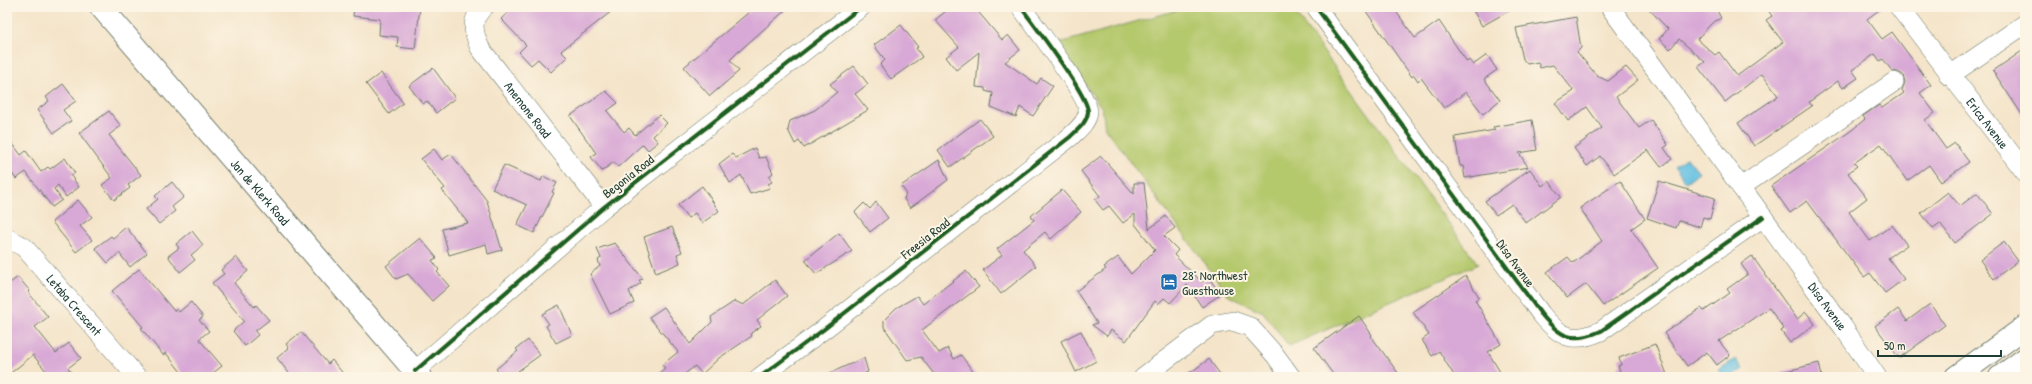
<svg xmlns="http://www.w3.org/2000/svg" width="2032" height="384" viewBox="0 0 2032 384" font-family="'Patrick Hand',sans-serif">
	<rect width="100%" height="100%" fill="#fcf5e5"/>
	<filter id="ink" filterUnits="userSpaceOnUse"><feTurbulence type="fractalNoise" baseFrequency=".025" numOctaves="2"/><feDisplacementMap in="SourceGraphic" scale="8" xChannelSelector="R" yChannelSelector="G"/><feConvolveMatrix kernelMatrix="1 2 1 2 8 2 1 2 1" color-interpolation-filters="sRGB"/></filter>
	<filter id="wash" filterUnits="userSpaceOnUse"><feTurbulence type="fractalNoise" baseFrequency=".012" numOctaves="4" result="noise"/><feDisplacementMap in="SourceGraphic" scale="16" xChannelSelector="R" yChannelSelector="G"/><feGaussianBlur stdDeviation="0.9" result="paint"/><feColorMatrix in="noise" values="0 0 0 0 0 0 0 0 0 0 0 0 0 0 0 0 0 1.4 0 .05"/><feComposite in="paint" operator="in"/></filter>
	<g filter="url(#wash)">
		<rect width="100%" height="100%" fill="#f4e4c9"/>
		<polygon fill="#b4c86c" stroke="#6a8250" points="1188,7 1291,7 1478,264 1289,346 1263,312 1229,296 1105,128 1102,108 1056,44"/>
		<g fill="#64c0e2" stroke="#427e8b">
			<polygon points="1687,157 1699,172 1686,182 1674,166"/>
			<polygon points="1736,359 1743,369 1731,377 1723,377 1718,370"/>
		</g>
		<g id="blocks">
			<g fill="#d8a8d6">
				<polygon points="354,7 420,7 415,49 397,47 398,37 379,35 380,19 353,16"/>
				<polygon points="514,7 617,7 561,51 567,57 551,72 538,59 531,65 519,52 526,45 501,19"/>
				<polygon points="755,7 789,7 737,53 730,60 739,71 710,96 684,67"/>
				<polygon points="951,7 974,7 1002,40 1008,35 1020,50 1005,62 1037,84 1041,78 1053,86 1033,116 1020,107 1016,117 991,107 993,93 985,91 985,88 976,87 979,52 956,70 946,57 959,47 935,20"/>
				<polygon points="1363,7 1393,7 1415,38 1439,21 1467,62 1469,60 1473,65 1487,55 1497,70 1484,79 1500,100 1483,114 1466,92 1444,108 1421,78 1418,81 1414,75 1412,77"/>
				<polygon points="1471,7 1516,7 1482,26"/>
				<polygon points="1647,7 1715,7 1721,18 1712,23 1697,39 1715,55 1719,52 1737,76 1783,42 1766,20 1772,16 1766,7 1883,7 1867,19 1882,39 1892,32 1931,85 1920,93 1935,113 1925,120 1946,149 1955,143 1969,162 1941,182 1929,165 1907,181 1881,144 1854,163 1857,166 1848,173 1867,198 1849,212 1870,241 1892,225 1907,245 1888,258 1904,279 1885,293 1870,273 1864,277 1807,201 1790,213 1771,186 1852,130 1865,119 1863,116 1879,105 1882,108 1904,93 1902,90 1905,82 1903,75 1898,72 1892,71 1883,59 1880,61 1875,54 1852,70 1858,78 1843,88 1838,81 1809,102 1812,106 1754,146 1738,123 1778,96 1762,74 1725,102 1698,67 1705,62 1679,39 1670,49 1659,39 1668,29"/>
				<polygon points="1576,17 1581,48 1577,52 1597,76 1608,81 1626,67 1638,80 1616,97 1639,128 1651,120 1668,145 1664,148 1672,159 1661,167 1648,150 1614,174 1600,156 1587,166 1574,148 1602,128 1587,107 1568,121 1555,103 1574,91 1553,65 1540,68 1538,62 1527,64 1523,59 1516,28"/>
				<polygon points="901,25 918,47 916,48 922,57 891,79 880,65 885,60 874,45"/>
				<polygon points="2025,49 2025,119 1993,71"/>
				<polygon points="854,66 868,84 855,94 868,110 804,148 799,141 795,144 788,130 790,121 815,110 837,92 830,84"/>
				<polygon points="433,68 455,98 436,113 427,101 423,104 409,86"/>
				<polygon points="381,73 403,103 389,114 366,84"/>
				<polygon points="63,84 76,101 63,110 71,121 54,133 37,110 49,101 46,97"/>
				<polygon points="606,91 618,103 607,111 624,132 629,128 635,135 659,115 667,123 653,136 658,142 648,150 643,144 618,167 614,162 602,171 591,157 596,153 570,116"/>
				<polygon points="109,111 121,126 109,135 141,175 128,185 130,188 114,200 102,185 112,178 79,133"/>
				<polygon points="980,119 993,136 950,167 938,150"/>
				<polygon points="1532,120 1537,150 1519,153 1528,167 1465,178 1463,166 1460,166 1455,137 1495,130 1493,127"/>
				<polygon points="7,136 21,155 26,151 41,172 48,167 50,169 65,158 75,173 71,176 79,187 66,197 58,185 54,189 62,200 52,207 26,172 16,179 7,166"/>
				<polygon points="755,148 759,158 766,157 773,173 769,176 772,182 768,184 770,188 750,194 741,175 730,183 719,164 732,154 736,158"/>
				<polygon points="434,149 442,160 451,154 487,201 502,250 488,254 486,244 449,255 442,229 468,223 442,190 445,188 421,159"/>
				<polygon points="1101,156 1134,194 1134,183 1144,183 1149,229 1166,216 1175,228 1164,236 1178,250 1174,255 1202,282 1209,278 1221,294 1202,307 1187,285 1170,303 1164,298 1158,304 1155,301 1126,341 1111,330 1107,336 1092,325 1097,323 1076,291 1106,269 1104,267 1118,257 1131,274 1155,250 1135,224 1135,214 1123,223 1109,206 1103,210 1095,200 1100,196 1081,171"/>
				<polygon points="939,160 948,180 910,208 904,199 906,193 901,186"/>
				<polygon points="504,165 541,181 543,176 557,183 552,192 554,193 534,233 517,225 527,205 492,189"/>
				<polygon points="1530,169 1542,186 1549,181 1561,197 1526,223 1512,204 1496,215 1485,201"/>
				<polygon points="1620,181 1645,219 1631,229 1658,268 1603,306 1586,284 1567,298 1547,272 1568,257 1573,263 1602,241 1580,208"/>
				<polygon points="1659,181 1715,198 1710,219 1703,217 1700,227 1679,221 1676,228 1647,218"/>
				<polygon points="172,182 184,197 172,207 175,211 159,224 146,209 158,199 155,196"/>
				<polygon points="702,186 719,211 702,223 695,213 688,218 678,205"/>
				<polygon points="1062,190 1081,212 1051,239 1045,232 1023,250 1036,266 1001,294 983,270 1002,255 997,249 1034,220 1031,216"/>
				<polygon points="1948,192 1960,206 1977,193 1993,214 1955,243 1940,223 1933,228 1921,213"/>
				<polygon points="78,200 92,217 80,226 92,240 76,252 52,222"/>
				<polygon points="876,202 888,218 870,232 855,212 864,203 870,209"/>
				<polygon points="126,227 147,253 130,267 119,253 108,263 95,248 111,236 113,238"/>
				<polygon points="672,227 682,252 677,254 680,263 656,273 644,237"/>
				<polygon points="192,231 203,245 191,255 195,260 180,272 168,256 179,248 176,244"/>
				<polygon points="839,233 852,251 816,274 805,260"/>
				<polygon points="420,238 437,258 432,260 439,270 437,272 449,286 432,301 408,274 396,279 386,266"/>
				<polygon points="2004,242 2018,261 1994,279 1980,260"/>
				<polygon points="615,243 643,279 639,280 641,283 629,291 634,303 610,314 590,274 600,266 598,260 601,258 597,249"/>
				<polygon points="1752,256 1797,319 1806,312 1815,324 1790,343 1781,331 1784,329 1769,308 1719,341 1730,355 1717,365 1707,352 1687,366 1664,333 1701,308 1704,311 1730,293 1727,289 1748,274 1741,264"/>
				<polygon points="236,257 248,271 234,283 254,307 256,305 269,320 255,331 258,335 245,346 233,331 244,321 212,283 224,274 221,270"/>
				<polygon points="139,269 174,311 177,309 179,312 191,302 203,317 199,320 209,331 199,339 222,366 208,377 185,377 166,353 163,355 141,328 143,327 112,291"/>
				<polygon points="966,271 979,287 922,330 939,353 948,348 954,359 961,355 977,377 936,377 921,357 907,360 884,327 884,320 896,308 917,296 923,304"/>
				<polygon points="1466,276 1479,297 1475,300 1501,344 1488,352 1503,377 1455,377 1439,351 1432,356 1422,340 1429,335 1413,312"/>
				<polygon points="18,277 30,291 28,292 48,317 35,327 56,353 69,343 81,358 68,368 76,377 51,377 33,355 7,376 7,285"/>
				<polygon points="775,280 787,296 757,320 761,326 751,333 752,336 719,358 702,374 695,366 681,377 654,377 665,368 662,365 678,352 649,317 664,307 690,344 712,322 711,317 735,301 743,305"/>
				<polygon points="1930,304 1945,325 1899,358 1875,326 1898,309 1907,321"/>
				<polygon points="559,305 572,335 556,343 546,326 549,324 542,314"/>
				<polygon points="1359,316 1372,335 1371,336 1401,377 1335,377 1314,348"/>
				<polygon points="1081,331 1096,361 1076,372 1061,341"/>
				<polygon points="301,332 328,364 332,360 346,377 292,377 277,358 289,348 286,344"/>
				<polygon points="528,340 540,355 518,371 523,377 503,377 496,369 518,351 516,349"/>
				<polygon points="1655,344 1668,377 1622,377 1618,366 1621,365 1619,358"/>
				<polygon points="864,358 868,372 865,373 866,377 821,377"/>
				<polygon points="1209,359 1222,377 1184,377"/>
				<polygon points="1819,363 1822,377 1782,377 1782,372"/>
			</g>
		</g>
	</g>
	<g filter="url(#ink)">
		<use href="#blocks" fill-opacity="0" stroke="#6a7768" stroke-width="1"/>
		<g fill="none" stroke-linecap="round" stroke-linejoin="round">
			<defs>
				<g id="minor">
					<path id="s1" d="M484,7C470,19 473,32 480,48L604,207"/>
					<path d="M1316,7L1541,314C1560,337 1572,344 1601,331L1763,217"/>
					<path id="s2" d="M1610,7L1843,327L1877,377"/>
					<path id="s3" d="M1899,7L2025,172"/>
					<polyline points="1949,76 2025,24"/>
					<polyline points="1741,187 1894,82"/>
					<path id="s4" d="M7,238L24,247L137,377"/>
					<polyline points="415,371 604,207 861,7"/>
					<path d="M760,377L823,330L1070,137C1077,130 1087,123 1088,112C1089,96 1033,24 1021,7"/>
					<polyline points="1143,377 1212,325 1233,321 1250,327 1275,355 1291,377"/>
				</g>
				<g id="tertiary">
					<path id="s5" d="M101,7L420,377"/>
					<polyline points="1956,377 2025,327"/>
					<polyline points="2000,377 2025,359"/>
				</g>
			</defs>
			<use href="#minor" stroke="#6a7768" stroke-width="20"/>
			<use href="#tertiary" stroke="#6a7768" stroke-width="24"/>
			<use href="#minor" stroke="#fff" stroke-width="19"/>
			<use href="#tertiary" stroke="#fff" stroke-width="22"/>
			<defs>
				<g id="cycleway">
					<path d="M1316,7L1541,314C1560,337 1572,344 1601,331L1763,217"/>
					<polyline points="415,371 604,207 861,7"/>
					<path d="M760,377L823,330L1070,137C1077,130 1087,123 1088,112C1089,96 1033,24 1021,7"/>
				</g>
			</defs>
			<use href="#cycleway" stroke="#fcf5e5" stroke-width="6"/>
			<use href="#cycleway" stroke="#1b5e20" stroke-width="4"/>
		</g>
	</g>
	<defs>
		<symbol id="hotel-square" viewBox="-11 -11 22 22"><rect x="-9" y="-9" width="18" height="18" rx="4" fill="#1f6fb2" stroke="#fcf5e5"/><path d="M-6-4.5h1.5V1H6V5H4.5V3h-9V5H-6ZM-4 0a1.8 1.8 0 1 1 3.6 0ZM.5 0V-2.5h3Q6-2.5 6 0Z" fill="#fff"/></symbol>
	</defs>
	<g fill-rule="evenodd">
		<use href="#hotel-square" x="1159" y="272" width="20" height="20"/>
	</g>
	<g text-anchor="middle" stroke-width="4" stroke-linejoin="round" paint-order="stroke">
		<g font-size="13" fill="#1f3d34" stroke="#fcf5e5">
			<text dy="5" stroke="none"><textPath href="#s1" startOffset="123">Anemone Road</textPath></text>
			<text dy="5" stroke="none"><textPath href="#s3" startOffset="146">Erica Avenue</textPath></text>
			<text transform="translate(628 176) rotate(-38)" y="5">Begonia Road</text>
			<text dy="5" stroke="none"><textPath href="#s5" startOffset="244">Jan de Klerk Road</textPath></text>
			<text transform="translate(925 238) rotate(-38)" y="5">Freesia Road</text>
			<text transform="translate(1516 263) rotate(54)" y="5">Disa Avenue</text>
			<text dy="5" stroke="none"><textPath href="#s4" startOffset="96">Letaba Crescent</textPath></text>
			<text dy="5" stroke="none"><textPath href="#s2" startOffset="370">Disa Avenue</textPath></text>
		</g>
		<g font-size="13" fill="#1f3d34" stroke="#fcf5e5" text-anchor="start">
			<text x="1182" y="280">28° Northwest<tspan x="1182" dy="15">Guesthouse</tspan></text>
		</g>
	</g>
	<rect width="2032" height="384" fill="none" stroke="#fcf5e5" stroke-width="24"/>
	<path d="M1878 350v6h123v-6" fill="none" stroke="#1f3d34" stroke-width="2"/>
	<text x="1884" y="350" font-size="12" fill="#1f3d34" stroke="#fcf5e5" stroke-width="3" paint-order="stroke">50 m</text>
</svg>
